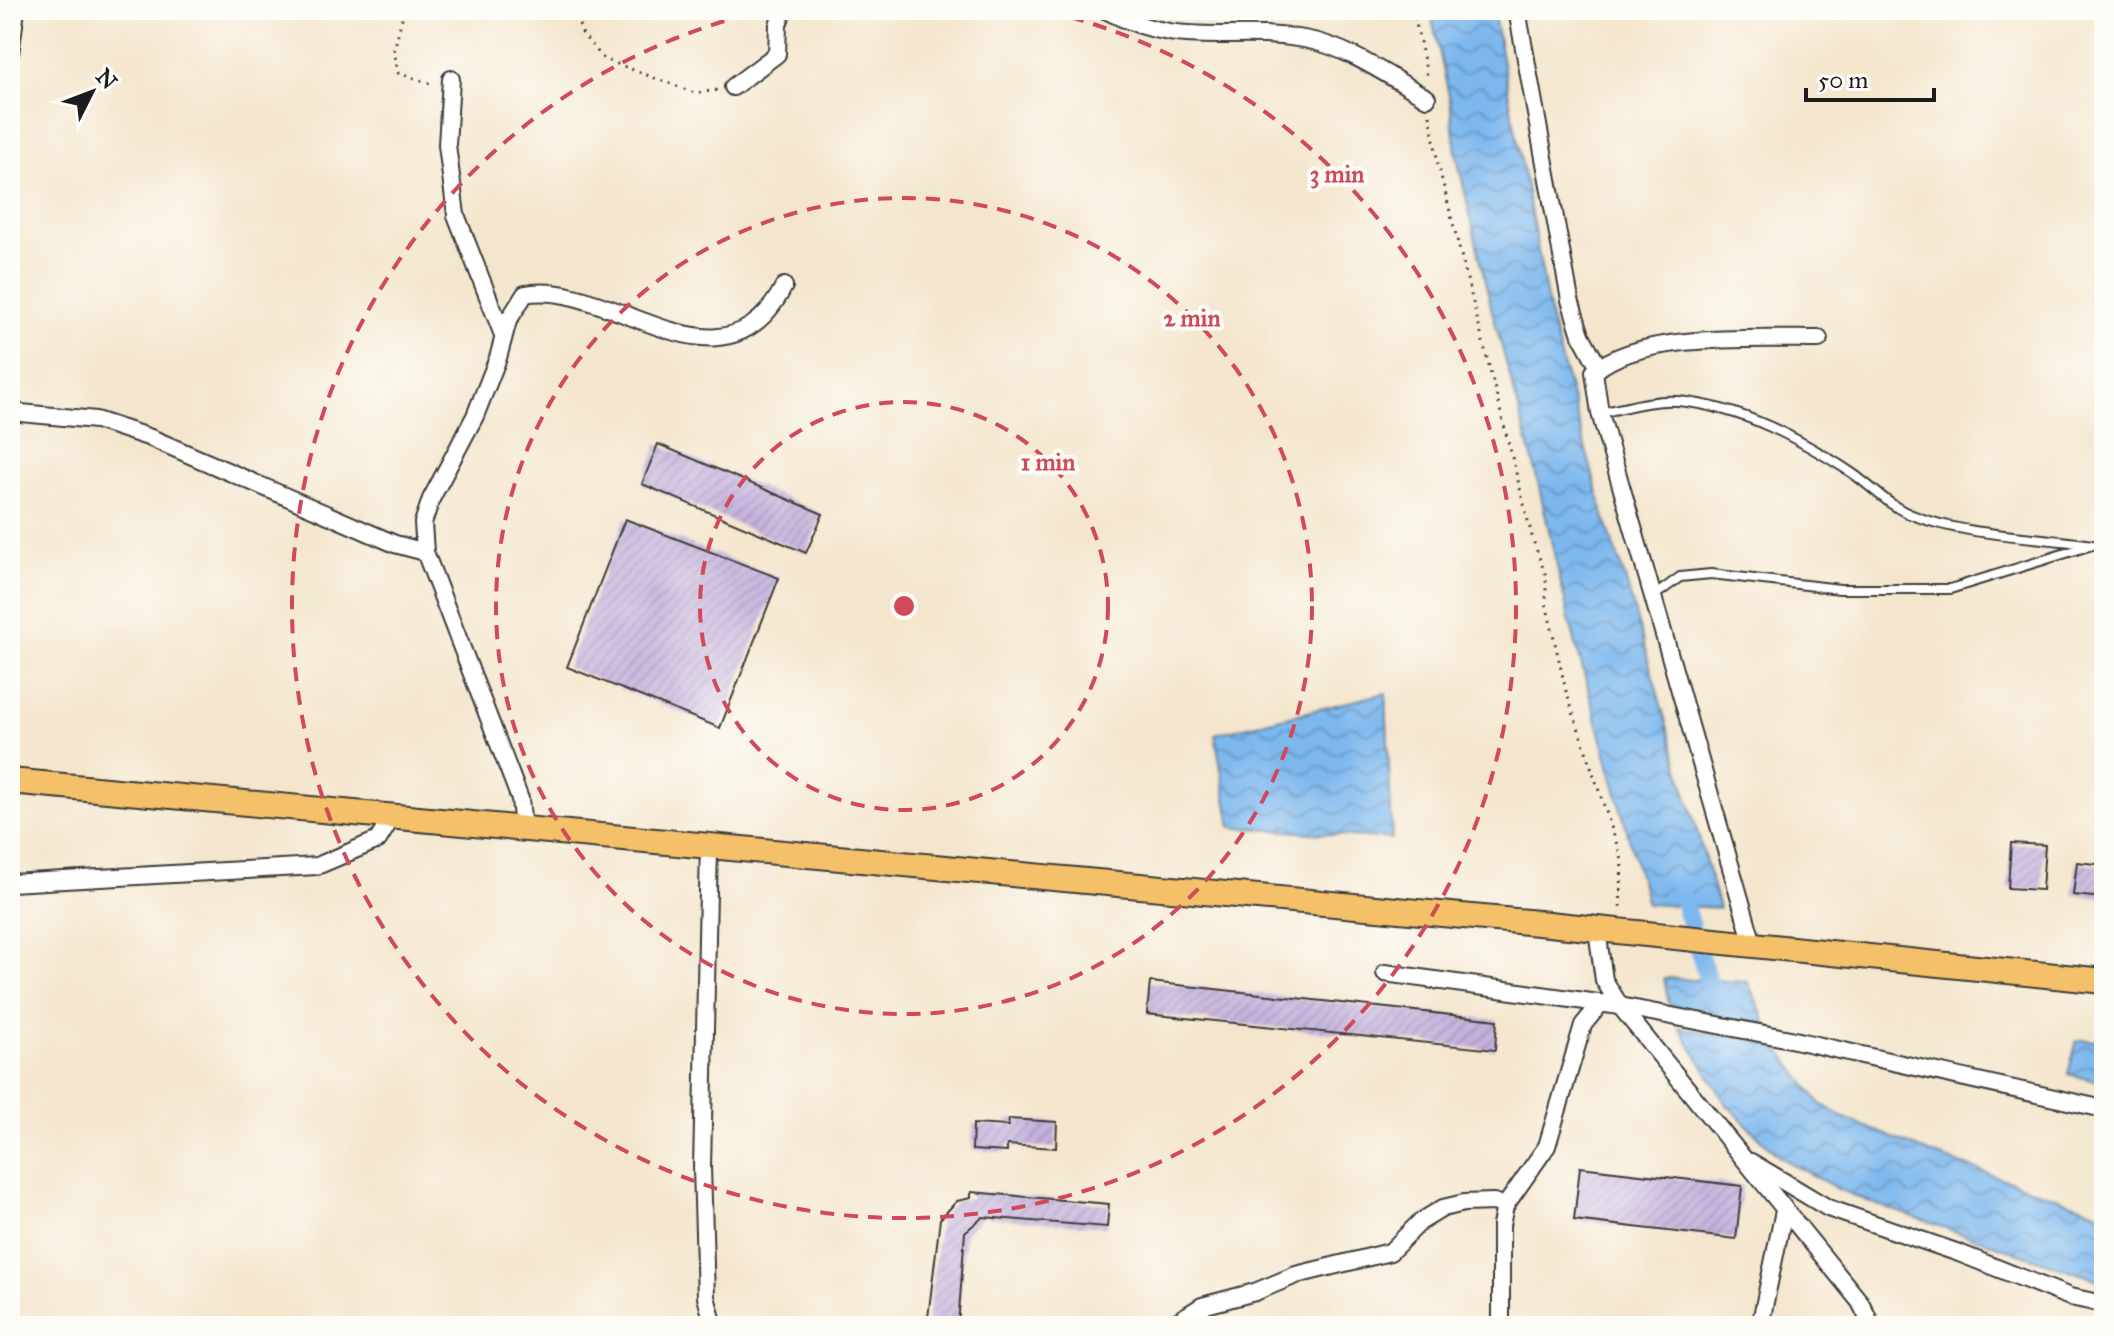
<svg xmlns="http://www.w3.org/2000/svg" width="2114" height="1336" viewBox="0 0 2114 1336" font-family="'IM FELL Great Primer',serif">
	<defs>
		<pattern id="water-waves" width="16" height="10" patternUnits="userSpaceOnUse" patternTransform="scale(2)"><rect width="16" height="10" fill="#7cb7ee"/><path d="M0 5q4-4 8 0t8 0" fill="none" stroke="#6594c0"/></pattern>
		<pattern id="building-hatch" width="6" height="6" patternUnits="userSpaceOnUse" patternTransform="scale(2)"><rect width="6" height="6" fill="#c4b1dd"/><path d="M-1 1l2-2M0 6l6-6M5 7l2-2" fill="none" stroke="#a898bd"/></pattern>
	</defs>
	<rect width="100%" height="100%" fill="#fdfcf7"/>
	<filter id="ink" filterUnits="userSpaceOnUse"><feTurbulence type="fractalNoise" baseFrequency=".0125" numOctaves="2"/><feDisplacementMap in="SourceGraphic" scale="16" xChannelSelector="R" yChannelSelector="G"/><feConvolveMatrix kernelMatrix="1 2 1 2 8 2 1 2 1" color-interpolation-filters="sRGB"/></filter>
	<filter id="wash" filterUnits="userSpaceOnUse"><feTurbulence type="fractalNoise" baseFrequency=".006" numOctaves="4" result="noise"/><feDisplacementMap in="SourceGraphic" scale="32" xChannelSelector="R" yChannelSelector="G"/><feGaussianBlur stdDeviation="1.8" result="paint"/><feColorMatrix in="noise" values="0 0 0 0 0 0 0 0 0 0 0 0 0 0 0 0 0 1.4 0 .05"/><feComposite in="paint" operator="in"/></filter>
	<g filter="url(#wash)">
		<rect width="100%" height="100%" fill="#f4e6cd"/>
		<g fill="url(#water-waves)" stroke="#4c6a85" stroke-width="2">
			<polygon points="1430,10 1493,10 1551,320 1604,516 1625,578 1719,908 1647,904 1569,619 1534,465 1492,311 1456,153 1450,100"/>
			<polygon points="1386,693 1392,839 1231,827 1215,734"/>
			<polygon points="1664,978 1748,982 1766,1023 1669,1005"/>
			<polygon points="1679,1027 1777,1046 1820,1103 1840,1116 1929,1153 2104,1214 2104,1282 1875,1204 1838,1189 1779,1157 1727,1105"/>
			<polygon points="2077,1040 2104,1041 2104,1083 2068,1074"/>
		</g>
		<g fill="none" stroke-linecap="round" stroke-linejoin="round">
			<polyline stroke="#7cb7ee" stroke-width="18" points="1677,883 1709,982 1744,1038"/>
		</g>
		<g id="blocks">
			<g fill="url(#building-hatch)">
				<polygon points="658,444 823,514 806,553 642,484"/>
				<polygon points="625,519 779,578 720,728 567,667"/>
				<polygon points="2011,843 2045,845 2042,890 2008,888"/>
				<polygon points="2077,862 2104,865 2104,898 2073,895"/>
				<polygon points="1150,982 1497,1020 1495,1050 1147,1014"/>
				<polygon points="1009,1119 1057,1122 1056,1148 1007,1145 1007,1152 972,1150 973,1124 1008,1126"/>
				<polygon points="1580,1167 1742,1186 1736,1239 1574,1220"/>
				<polygon points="971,1192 1109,1204 1107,1227 983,1217 965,1232 958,1326 927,1326 940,1219 957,1201 971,1198"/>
			</g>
		</g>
	</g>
	<g filter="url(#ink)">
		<use href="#blocks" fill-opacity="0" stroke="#3c3a37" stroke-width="2"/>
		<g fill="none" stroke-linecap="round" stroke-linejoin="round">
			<defs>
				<g id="service">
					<path d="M1600,413C1625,408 1653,399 1678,401C1742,407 1800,439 1852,473C1871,486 1890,507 1912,515C1965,536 2035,536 2092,545"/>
					<polyline points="1654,596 1680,577 1711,574 1840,589 1950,589 2092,545 2104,545"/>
				</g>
				<g id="minor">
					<path d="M1105,10C1183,51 1228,26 1304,39C1347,46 1390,77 1427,98"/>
					<polyline points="1517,10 1570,300 1581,335 1599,368"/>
					<polyline points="10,54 16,10"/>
					<polyline points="451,79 447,145 456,215 503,335"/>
					<polyline points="733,87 777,54 778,25 783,10"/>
					<polyline points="10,412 96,420 151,438 395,544 425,552"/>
					<path d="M523,829L520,799L425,552L423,523L431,499L475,416L498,358L508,321L525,294C611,278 723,405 784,286"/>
					<polyline points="709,846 702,1168 706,1297 714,1326"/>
					<polyline points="10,883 317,866 378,840 392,817"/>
					<polyline points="1597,930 1604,980 1620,1006 1860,1302 1872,1326"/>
					<path d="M1753,944L1600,413L1594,372C1638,332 1760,339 1819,339"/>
					<polyline points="1385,973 1620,1006 1790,1039 2104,1109"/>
					<polyline points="1751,1162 1828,1208 1959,1253 2070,1297 2104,1304"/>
					<polyline points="1170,1326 1202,1306 1255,1292 1296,1275 1390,1252 1420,1222 1443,1208 1464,1203 1494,1202 1505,1206"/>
					<polyline points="1501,1326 1501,1225 1505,1206 1547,1146 1583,1025 1601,1003"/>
					<polyline points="1760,1326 1784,1211"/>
				</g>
				<polyline id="primary" points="10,781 1549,924 2104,981"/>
			</defs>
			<use href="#service" stroke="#3c3a37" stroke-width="12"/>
			<use href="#minor" stroke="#3c3a37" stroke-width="20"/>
			<use href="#primary" stroke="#3c3a37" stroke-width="28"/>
			<g stroke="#3c3a37" stroke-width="3" stroke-dasharray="2 6" stroke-linecap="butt">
				<polyline points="404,10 394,50 398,73 435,85"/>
				<polyline points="573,10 583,35 604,59 695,93 718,90"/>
				<polyline points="1413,10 1428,79"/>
				<polyline points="1430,115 1438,164 1533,540 1546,576 1546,603 1566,691 1622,860 1620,913"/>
			</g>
			<use href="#service" stroke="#fff" stroke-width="8"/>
			<use href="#minor" stroke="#fff" stroke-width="16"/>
			<use href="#primary" stroke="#f4c16a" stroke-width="24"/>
		</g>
	</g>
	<g fill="none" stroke="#d1495b" stroke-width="4" stroke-dasharray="14 10">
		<circle cx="904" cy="606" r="204"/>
		<circle cx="904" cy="606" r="408"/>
		<path d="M1047 11A612 612 0 1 1 761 11"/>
	</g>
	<circle cx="904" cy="606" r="12" fill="#d1495b" stroke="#fdfcf7" stroke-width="4"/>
	<g font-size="24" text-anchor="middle" font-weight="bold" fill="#d1495b" stroke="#fdfcf7" stroke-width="8" stroke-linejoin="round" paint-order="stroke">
		<text x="1337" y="182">3 min</text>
		<text x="1192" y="326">2 min</text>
		<text x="1048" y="470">1 min</text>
	</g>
	<rect width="2114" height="1336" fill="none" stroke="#fdfcf7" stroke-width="40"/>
	<g transform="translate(92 92) rotate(48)" stroke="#fdfcf7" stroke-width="6" paint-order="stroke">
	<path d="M0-6L14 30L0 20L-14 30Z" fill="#1c1c1c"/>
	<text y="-12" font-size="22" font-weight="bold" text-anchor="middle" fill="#1c1c1c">N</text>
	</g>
	<path d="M1806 88v12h128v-12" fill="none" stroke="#1c1c1c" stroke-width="4"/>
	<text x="1818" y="88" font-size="24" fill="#1c1c1c" stroke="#fdfcf7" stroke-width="6" paint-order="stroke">50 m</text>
</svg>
